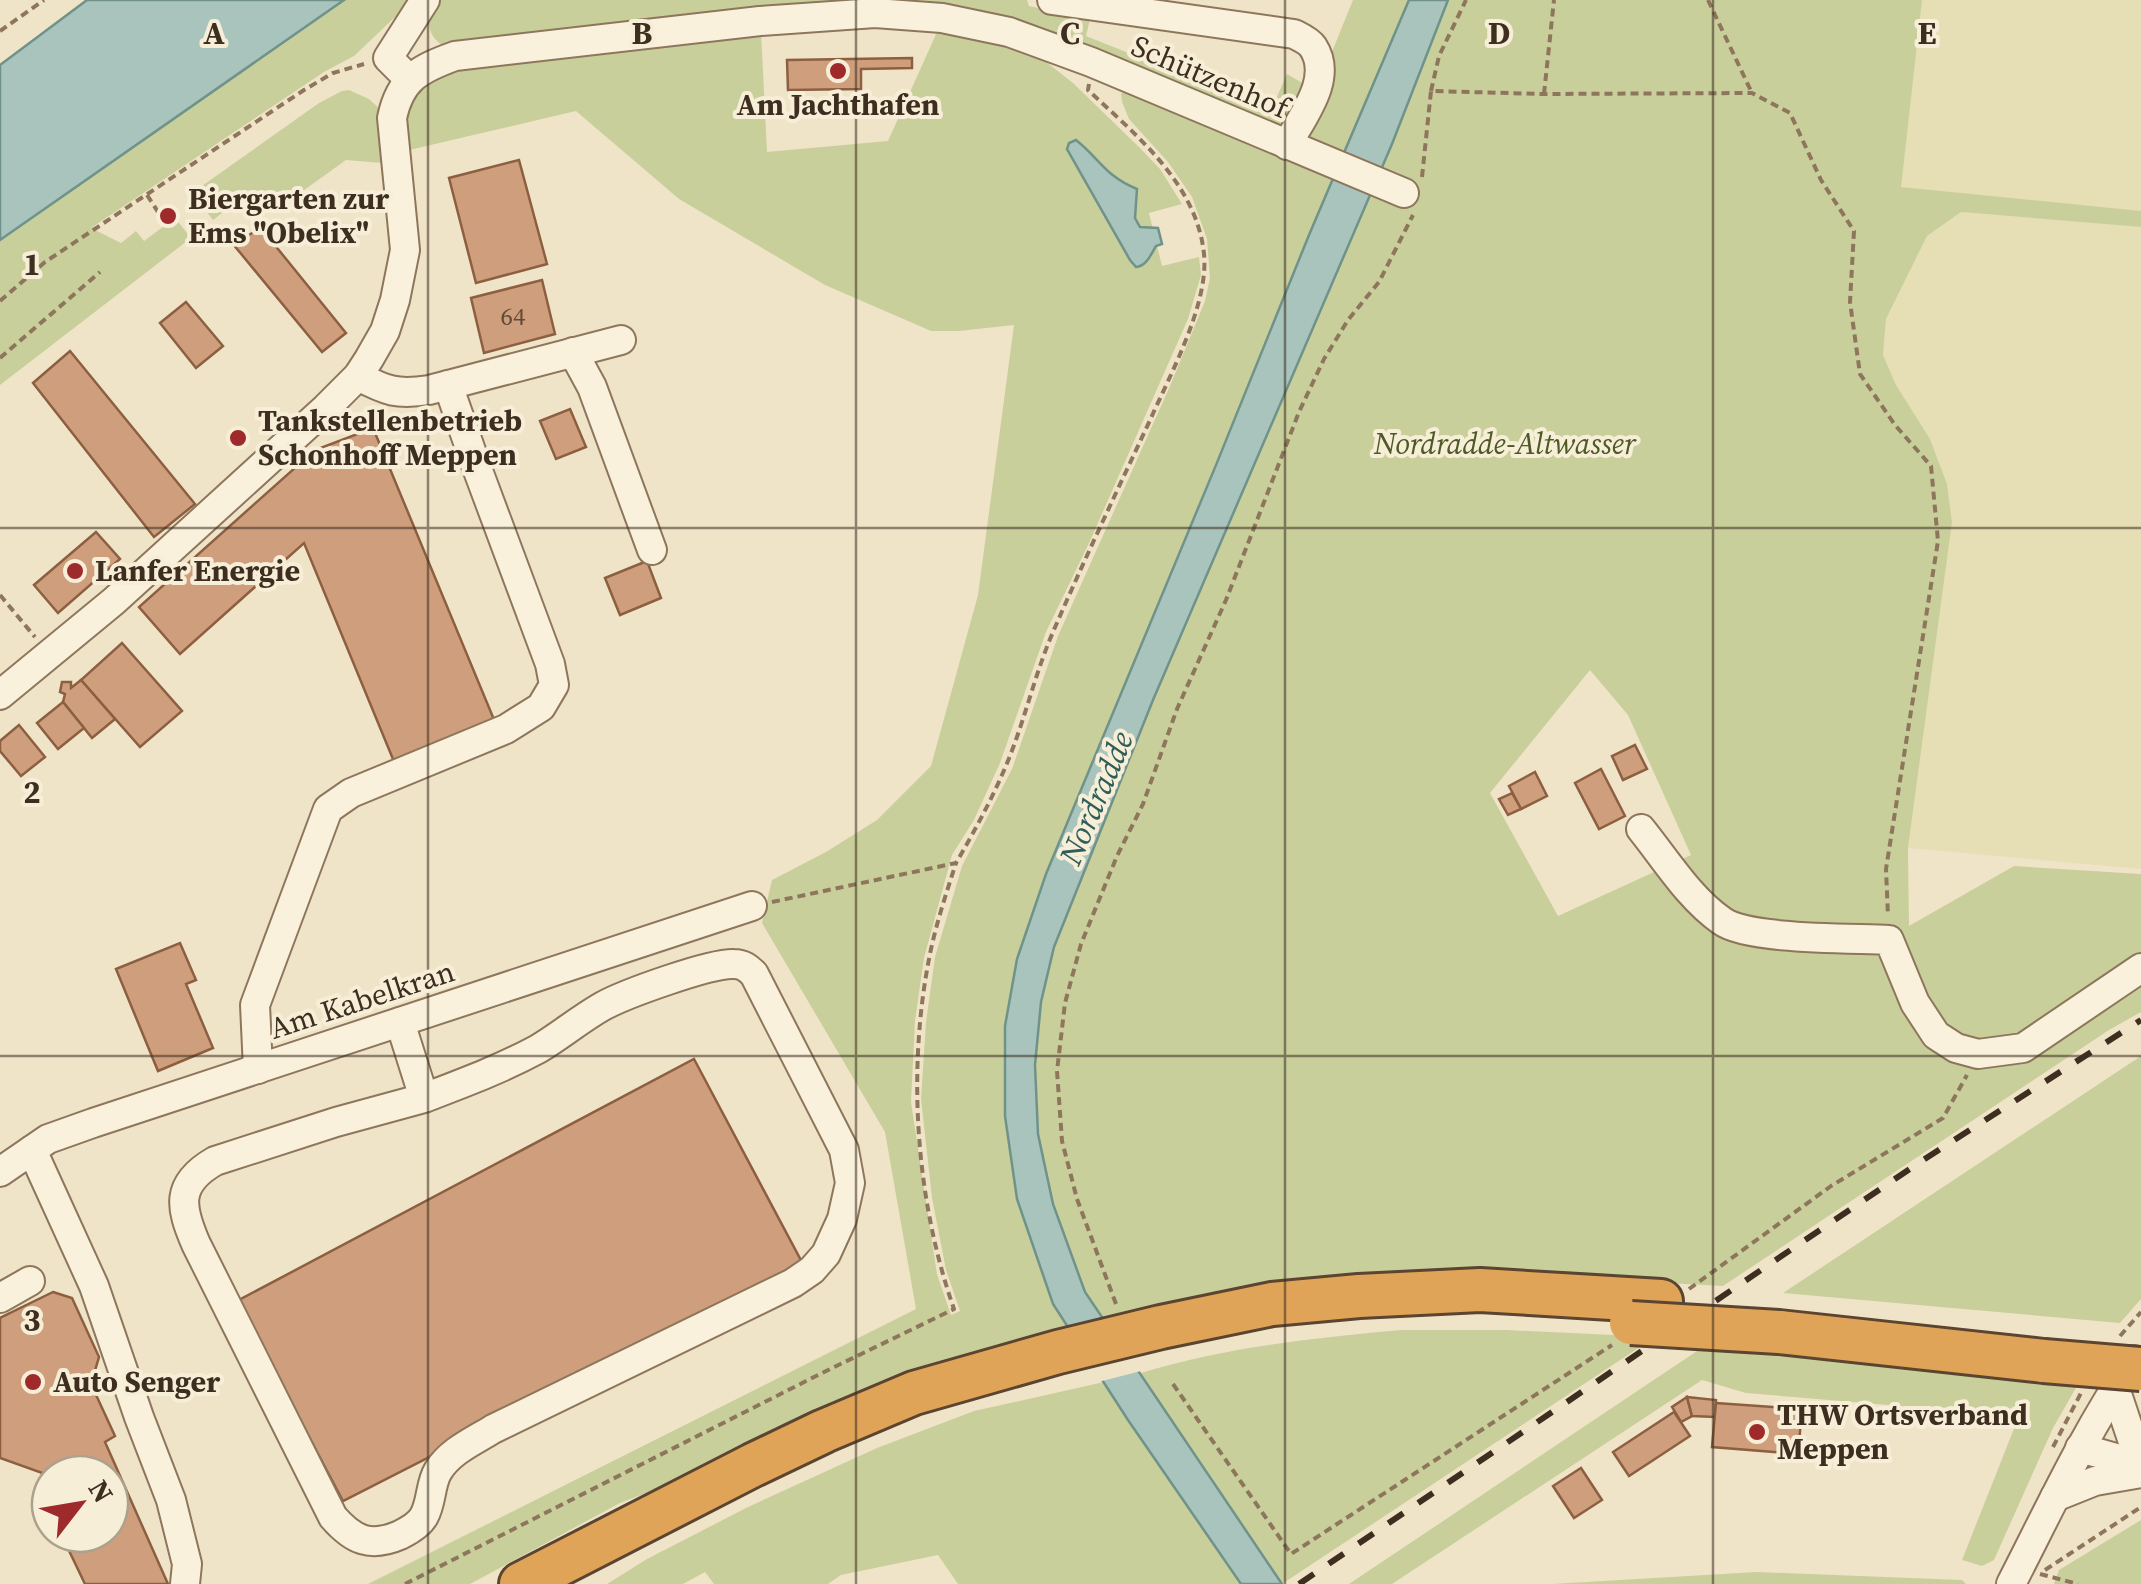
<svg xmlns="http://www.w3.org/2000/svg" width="2141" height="1584" viewBox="0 0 2141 1584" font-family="'Source Serif 4',serif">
	<rect width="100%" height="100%" fill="#f0e4c8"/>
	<g fill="#e6deb5">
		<polygon points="1921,0 2141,0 2141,211 1900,187"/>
		<polygon points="1961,212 2141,227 2141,869 1908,848 1952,522 1947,484 1930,439 1896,385 1883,355 1886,319 1927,236"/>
	</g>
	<g fill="#c9cf9b" fill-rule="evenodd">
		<polygon points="344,0 413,0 354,56 324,72 91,228 121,243 136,231 144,241 175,218 191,238 0,385 0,240"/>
		<path d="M437,0H1027L1029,6L1090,19L1086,36L1271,110L1287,74L1316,91L1353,0H1409L1343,155L944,6L445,47C425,36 426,17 437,0Z"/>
		<path d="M1448,0H1922L1901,187L2141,211V227L1961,212L1927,236L1886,319L1883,355L1896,385L1930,439L1947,484L1952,522L1908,848L1909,926L2014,866L2141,874V1012L2109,1030L1723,1286L1479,1273L1108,1326L1085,1292L1053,1204L1038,1135L1035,1065L1041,1002L1054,947L1153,700L1392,144ZM1590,670L1628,715L1691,855L1558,916L1490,793Z"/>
		<polygon points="761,31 767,152 888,141 937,32 988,41 1019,49 1045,61 1073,83 1139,147 1160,169 1182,204 1149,213 1162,266 1199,257 1201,275 1188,319 1090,541 1046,632 1000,763 974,820 952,855 924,958 915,1021 911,1102 937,1274 951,1315 960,1311 946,1270 932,1198 921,1099 926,1022 935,957 962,866 1012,769 1058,636 1170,386 1205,301 1210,278 1207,239 1192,197 1168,162 1129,119 1122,102 1121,94 1130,88 1333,178 1046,874 1017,959 1005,1027 1005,1116 1017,1199 1053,1304 1071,1331 620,1503 470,1584 368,1584 916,1309 885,1132 762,923 772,880 826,852 877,820 931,766 978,595 1014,325 959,331 931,331 825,285 679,199 576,111 405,151 406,101 442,70"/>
		<polygon points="349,90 369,99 383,112 380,121 382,163 346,160 275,211 240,199 213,220 192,193 319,103 342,91"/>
		<polygon points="2141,1056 2141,1299 2120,1323 1783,1293"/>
		<path d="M1401,1330H1506L1655,1337L1282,1584L1172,1423L1141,1373C1225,1347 1313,1338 1401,1330Z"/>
		<polygon points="1706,1345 2081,1379 2053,1428 1994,1560 1982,1566 1962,1560 2019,1416 1746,1393 1702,1380 1392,1584 1349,1584"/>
		<polygon points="1104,1382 1241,1584 958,1584 938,1555 841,1575 828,1584 714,1584 705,1572 683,1584 607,1584 647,1559 748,1507 877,1448 974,1411"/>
		<polygon points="2141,1520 2141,1584 2054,1584 2059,1570"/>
		<polygon points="1756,1572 1962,1580 1966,1584 1552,1584"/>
	</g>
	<g fill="#a9c4bc" stroke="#6f938a" stroke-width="2.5">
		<polygon points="87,0 344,0 0,240 0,65"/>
		<polygon points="1409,0 1448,0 1392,144 1153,700 1054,947 1041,1002 1035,1065 1038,1134 1053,1204 1085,1292 1282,1584 1241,1584 1128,1420 1053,1304 1017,1199 1005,1116 1005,1026 1017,959 1046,874 1216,465 1309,235"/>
		<path d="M1076,140C1100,159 1105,176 1137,189L1135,218L1140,227L1158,228L1162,244L1156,246C1151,254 1147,266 1136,267L1130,260L1067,149L1069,143Z"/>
	</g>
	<polygon fill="#f0e4c8" points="1115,1327 1145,1370 1098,1382 1069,1338"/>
	<g fill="#cf9f7d" stroke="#8d5f41" stroke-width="2.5">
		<polygon points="912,58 912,68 861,69 861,89 788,90 787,60"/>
		<polygon points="519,160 547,264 476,283 449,178"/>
		<polygon points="261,228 346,333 322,352 233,244"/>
		<polygon points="542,280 555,334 484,353 471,298"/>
		<polygon points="186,302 223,346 196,368 160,323"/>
		<polygon points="70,351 195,504 154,537 33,383"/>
		<polygon points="570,409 586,447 556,459 540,421"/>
		<polygon points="373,428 495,722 395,764 304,543 180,654 139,607 315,450"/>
		<polygon points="96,532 120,559 58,613 34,585"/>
		<polygon points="647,561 661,598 620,615 605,578"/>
		<polygon points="122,643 182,711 140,747 81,680"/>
		<polygon points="81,680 115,719 92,738 63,702 65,694 60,692 62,682 71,682 71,688"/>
		<polygon points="63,702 84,728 58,749 37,723"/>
		<polygon points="19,725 45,757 21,776 0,751 0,741"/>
		<polygon points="1635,745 1647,769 1623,780 1612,756"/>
		<polygon points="1601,769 1625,816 1599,829 1575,783"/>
		<polygon points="1535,772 1547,796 1521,809 1509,786"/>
		<polygon points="1512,793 1521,809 1508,815 1499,799"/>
		<polygon points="180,943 196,980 186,984 213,1048 158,1071 116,969"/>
		<polygon points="694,1059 804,1266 343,1501 237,1301"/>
		<polygon points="53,1292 72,1298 99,1357 91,1384 115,1436 105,1442 168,1584 85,1584 61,1534 110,1534 110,1474 50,1474 50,1479 48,1475 0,1458 0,1318"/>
		<polygon points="1687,1397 1692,1416 1681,1422 1672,1407"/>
		<polygon points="1687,1397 1716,1400 1715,1417 1692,1416"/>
		<polygon points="1716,1403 1802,1409 1798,1454 1712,1447"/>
		<polygon points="1674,1412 1690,1436 1629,1476 1613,1452"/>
		<polygon points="1581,1468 1602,1500 1574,1518 1553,1486"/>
	</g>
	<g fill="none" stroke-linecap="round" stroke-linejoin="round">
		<defs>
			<g id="minor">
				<path d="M1052,0L1294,34C1300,37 1309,41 1313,47C1334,79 1301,118 1287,145"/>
				<polyline points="409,79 388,58 425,0"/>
				<polyline points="573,352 592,387 652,550"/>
				<path d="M358,376C386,391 397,395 429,390L621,340"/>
				<path d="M0,695L114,601L326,408L358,376L369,359L385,331L395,300L405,250L392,118C400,79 419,69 455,56L760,21L875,13L942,18L1009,32L1091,62L1404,193"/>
				<path d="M1641,829C1666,860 1689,898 1722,921C1748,940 1853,938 1889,940L1915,1003L1936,1035L1956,1048L1978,1054L2023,1048L2141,968"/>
				<path d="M400,1022L424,1098L336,1122L215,1161C175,1184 180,1207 196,1244L333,1517C353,1540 370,1548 400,1535C408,1531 420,1524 424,1516C432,1502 430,1484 438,1471C450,1451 474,1441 493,1429L793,1283L812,1270L826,1254L842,1219L850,1183L844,1150L754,974C748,968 743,964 734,964C710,963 625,994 603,1006C580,1019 560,1036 538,1049C501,1069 463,1083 424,1098"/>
				<polyline points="258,1069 255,1005 328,809 351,793 506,729 541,707 554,685 550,664 477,468 448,385"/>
				<polyline points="32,1150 94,1286 139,1417 171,1500 187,1564 185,1584"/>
				<polyline points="0,1172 48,1139 93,1123 752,906"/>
				<polyline points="0,1298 30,1281"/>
				<polyline points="2115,1388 2132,1439 2141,1449"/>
				<polyline points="2080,1448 2141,1465"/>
				<polyline points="2055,1497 2095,1481 2141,1473"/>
				<path d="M2011,1584C2050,1508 2086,1430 2134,1360"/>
			</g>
			<g id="highway">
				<polyline points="1779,1332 2044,1361"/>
				<polyline points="521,1584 753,1465 824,1431 914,1393 1058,1352 1161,1327 1272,1304 1359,1296 1480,1290 1661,1301"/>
			</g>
		</defs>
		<use href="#minor" stroke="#8d765c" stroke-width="32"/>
		<use href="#highway" stroke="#5b4430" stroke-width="48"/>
		<g stroke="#8d765c" stroke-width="4" stroke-dasharray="8 5" stroke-linecap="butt">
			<polyline points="1708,0 1751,91"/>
			<polyline points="0,31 44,0"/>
			<polyline points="1431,91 1439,56 1466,0"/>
			<polyline points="1544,94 1554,0"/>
			<polyline points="1422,177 1431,91 1544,94 1752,93 1790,113 1821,180 1854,231 1850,302 1860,374 1895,425 1931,466 1938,541 1886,869 1888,916"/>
			<polyline points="147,195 160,215"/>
			<polyline points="0,301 45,262 304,90 333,73 364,64"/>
			<polyline points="0,358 100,272"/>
			<polyline points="0,595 35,637"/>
			<path d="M772,902L956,863C974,832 991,801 1005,768C1024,724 1034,676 1053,632C1084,560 1118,489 1151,418C1171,373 1209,303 1204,254C1197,184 1136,135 1088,90L1089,84"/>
			<polyline points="1689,1289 1831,1186 1943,1118 1967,1075"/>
			<polyline points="1116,1304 1077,1199 1062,1141 1057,1071 1065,1003 1081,944 1117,856 1143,804 1177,709 1226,600 1299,412 1324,359 1348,320 1379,282 1413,215"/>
			<polyline points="2120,1336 2141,1312"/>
			<polyline points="1173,1384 1291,1554 1612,1345"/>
			<polyline points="2053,1447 2081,1393"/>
			<polyline points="2045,1570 2141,1507"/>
			<polyline points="2040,1574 2078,1584"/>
			<path d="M405,1584L822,1373L954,1309C916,1201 907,1072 929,959C935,927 946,894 956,863"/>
		</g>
		<use href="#minor" stroke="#faf1dc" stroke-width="28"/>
		<use href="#highway" stroke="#e0a458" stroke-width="42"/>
		<polyline stroke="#3d2e20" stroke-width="6" stroke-dasharray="18 18" stroke-linecap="butt" points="1299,1584 1920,1162 2141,1020"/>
		<defs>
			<g id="highway-bridge">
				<polyline points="1631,1323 1779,1332"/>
				<polyline points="2044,1361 2141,1369"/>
			</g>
		</defs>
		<use href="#highway-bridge" stroke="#5b4430" stroke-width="48" stroke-linecap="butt"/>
		<use href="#highway-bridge" stroke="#e0a458" stroke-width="42"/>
	</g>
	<path fill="none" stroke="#3d2e20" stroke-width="2.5" stroke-opacity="0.55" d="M428,0V1584M856,0V1584M1285,0V1584M1713,0V1584M0,528H2141M0,1056H2141"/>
	<g fill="#9e2a2b" stroke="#f7eed8" stroke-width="4">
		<circle cx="838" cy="71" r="10"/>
		<circle cx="168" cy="216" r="10"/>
		<circle cx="238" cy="438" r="10"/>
		<circle cx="75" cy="571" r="10"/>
		<circle cx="33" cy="1382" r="10"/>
		<circle cx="1757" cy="1432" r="10"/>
	</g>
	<g text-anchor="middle" stroke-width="8" stroke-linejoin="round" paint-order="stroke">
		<g font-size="25" fill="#624a37">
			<text x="513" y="325">64</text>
		</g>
		<g font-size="30" fill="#3d2e20" stroke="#f7eed8">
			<text transform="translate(1210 77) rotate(23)" y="10">Schützenhof</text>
			<text transform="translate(362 1000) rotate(-18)" y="10">Am Kabelkran</text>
		</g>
		<g font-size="30" font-weight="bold" fill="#3d2e20" stroke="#f7eed8" text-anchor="start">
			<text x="838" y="115" text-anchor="middle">Am Jachthafen</text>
			<text x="188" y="209">Biergarten zur<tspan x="188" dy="34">Ems "Obelix"</tspan></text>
			<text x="258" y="431">Tankstellenbetrieb<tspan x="258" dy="34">Schonhoff Meppen</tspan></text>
			<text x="95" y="581">Lanfer Energie</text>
			<text x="53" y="1392">Auto Senger</text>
			<text x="1777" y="1425">THW Ortsverband<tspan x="1777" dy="34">Meppen</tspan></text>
		</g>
		<g font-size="30" font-style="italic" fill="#4d5a26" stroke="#f7eed8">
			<text x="1505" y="454">Nordradde-Altwasser</text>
		</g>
		<g font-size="32" font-style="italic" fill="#2f5d5a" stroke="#f7eed8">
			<text transform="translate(1096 798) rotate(-67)" y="11">Nordradde</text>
		</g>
	</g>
	<g font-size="32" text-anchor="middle" font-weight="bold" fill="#3d2e20" stroke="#f7eed8" stroke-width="8" stroke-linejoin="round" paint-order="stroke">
		<text x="214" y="44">A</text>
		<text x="642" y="44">B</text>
		<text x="1070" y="44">C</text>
		<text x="1499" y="44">D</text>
		<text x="1927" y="44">E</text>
		<text x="32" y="275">1</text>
		<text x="32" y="803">2</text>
		<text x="32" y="1331">3</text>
	</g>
	<g transform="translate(80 1504) rotate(59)"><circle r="48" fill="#f7eed8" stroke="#ada18e" stroke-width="2.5"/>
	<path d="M0-8L18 38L0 25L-18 38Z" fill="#9e2a2b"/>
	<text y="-15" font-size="28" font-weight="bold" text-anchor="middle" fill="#3d2e20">N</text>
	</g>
</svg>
